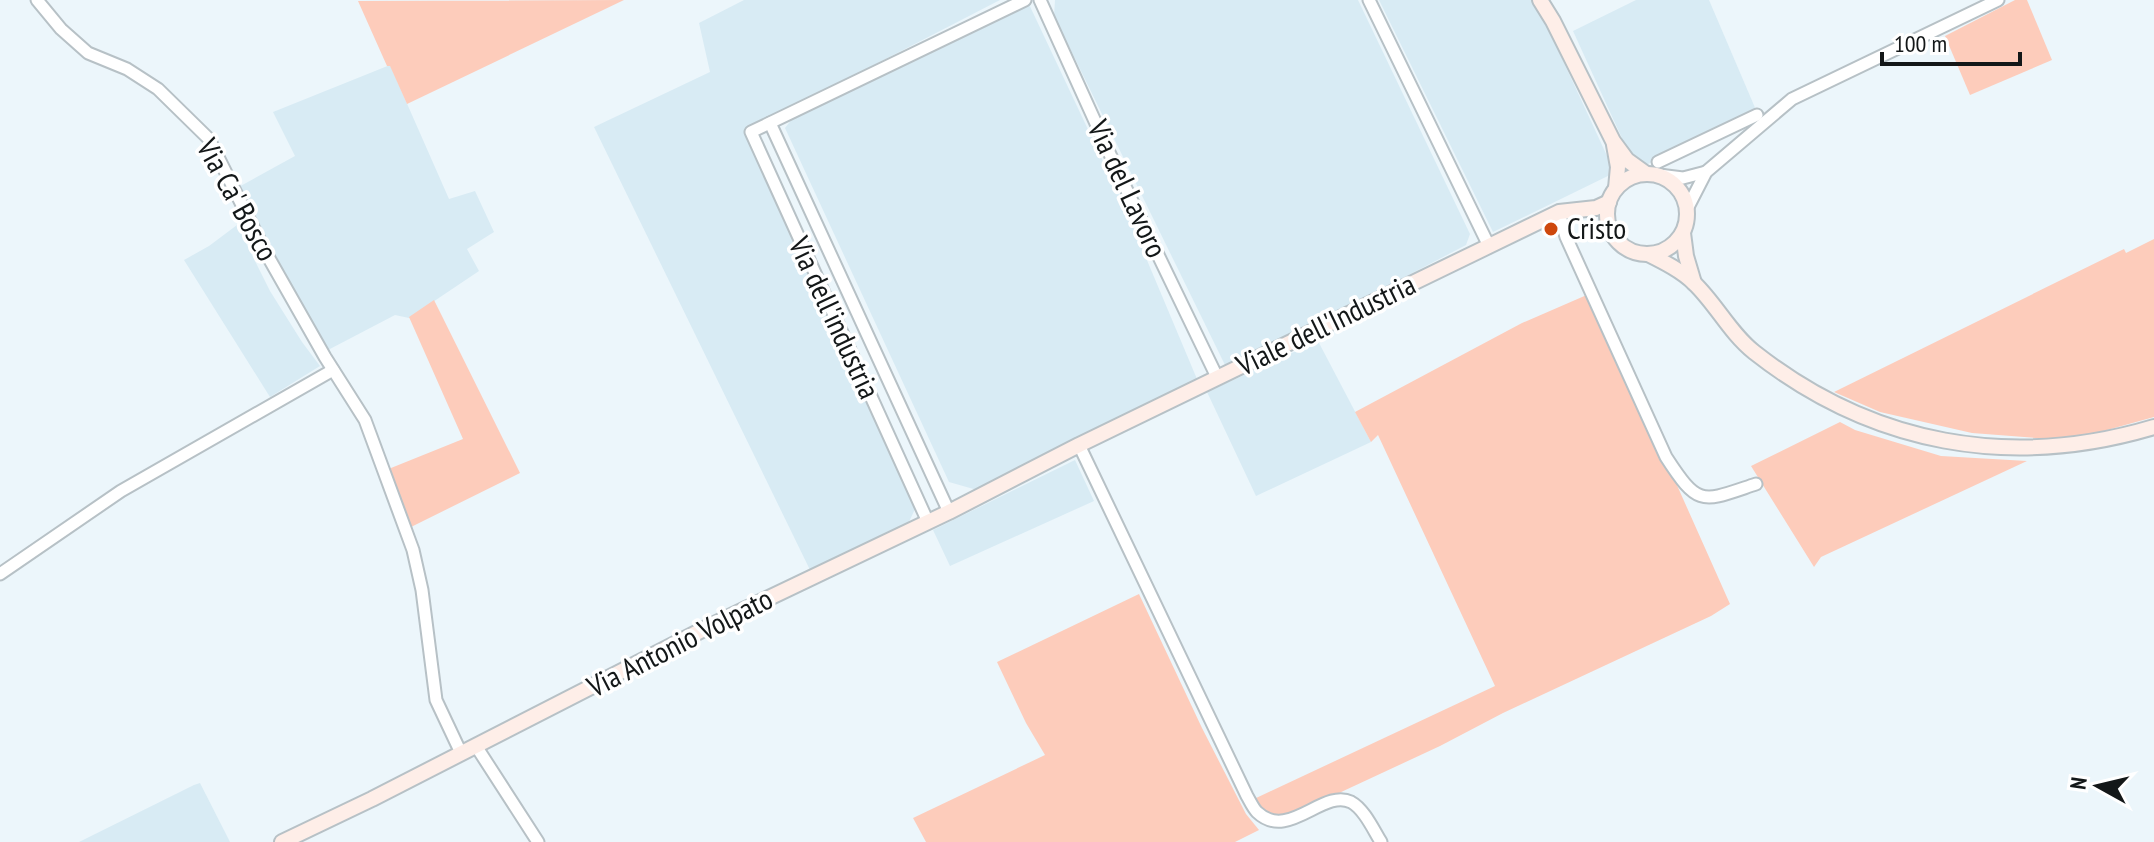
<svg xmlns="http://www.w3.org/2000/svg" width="2154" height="842" viewBox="0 0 2154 842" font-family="'PT Sans Narrow',sans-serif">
	<rect width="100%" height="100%" fill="#ecf6fb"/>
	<g fill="#d8ebf4">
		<polygon points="744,0 1000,0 748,130 915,509 908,524 811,572 594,127 710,72 699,23"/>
		<polygon points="1027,0 1125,208 1197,379 1127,417 977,490 949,482 785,128 792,119"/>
		<polygon points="1055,0 1358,0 1470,234 1466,245 1311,326 1225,365 1054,16"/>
		<polygon points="1379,0 1535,0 1608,158 1612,174 1493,232"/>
		<polygon points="1636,0 1709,0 1756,110 1646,165 1631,158 1573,31"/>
		<polygon points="390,65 449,199 475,191 494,232 467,249 479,271 409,318 395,315 328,350 284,282 237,188 295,156 273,112"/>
		<polygon points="237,225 270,291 302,342 320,366 270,397 184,260 209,246"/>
		<polygon points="1318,341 1371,442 1256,496 1207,392"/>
		<polygon points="1075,460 1094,501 950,566 933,530"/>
		<polygon points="200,783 230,842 79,842 194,785"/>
	</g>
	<g fill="#fdccbb">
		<polygon points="624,0 407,104 390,66 387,66 358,1"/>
		<polygon points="2015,0 2027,0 2052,60 1970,95 1945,36"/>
		<polygon points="2154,239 2154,417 2089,435 2049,439 1972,433 1880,412 1834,392 2124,249 2126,253"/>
		<polygon points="1589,294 1595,316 1664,464 1672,474 1730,604 1711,616 1503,713 1440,746 1281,820 1266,819 1254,799 1495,686 1378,435 1371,442 1355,412 1522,323"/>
		<polygon points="434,300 520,473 409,528 386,470 463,439 409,317"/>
		<polygon points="1840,422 1855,430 1941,456 2027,461 1821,557 1814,567 1751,466"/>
		<polygon points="1139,594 1202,728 1246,814 1259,830 1235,842 926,842 913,818 1045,755 1026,723 997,662"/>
	</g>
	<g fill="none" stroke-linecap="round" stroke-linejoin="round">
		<defs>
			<g id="street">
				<polyline points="37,0 61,29 88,53 127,69 158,89 209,139 266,253 325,357 365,420 413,550 422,590 436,700 461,753"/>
				<polyline points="1040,0 1118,172 1217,377"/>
				<polyline points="1369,0 1489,246"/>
				<polyline points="770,123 949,512"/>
				<polyline points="1658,162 1757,115"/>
				<polyline points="1659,175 1683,178 1706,172"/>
				<polyline points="1687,209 1706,172 1792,99 1998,0"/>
				<path d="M1559,212L1566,237L1666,457C1699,508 1702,502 1756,484"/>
				<path d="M1079,445L1247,796C1250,801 1253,808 1257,812C1288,842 1323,788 1351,802C1364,809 1373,829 1381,842"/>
				<polyline points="928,522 751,132 1025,0"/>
				<polyline points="0,574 121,491 333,370"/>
				<polyline points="476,746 538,842"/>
			</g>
			<g id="secondary">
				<polyline points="1540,0 1553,21 1613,141 1627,160 1645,173"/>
				<polyline points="1614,145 1618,167 1616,188"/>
				<circle cx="1647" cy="214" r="40"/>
				<polyline points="1683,233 1686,256 1694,283"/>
				<path d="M1648,254C1664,262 1682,271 1694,283C1716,304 1730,333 1754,352C1872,445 2010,470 2154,427"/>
				<polyline points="282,842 372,799 708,627 949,512 1079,445 1489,246 1559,212 1596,208 1609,202"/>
			</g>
		</defs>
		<use href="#street" stroke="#b7c1c6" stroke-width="15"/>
		<use href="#secondary" stroke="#b7c1c6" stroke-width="18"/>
		<use href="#street" stroke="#fff" stroke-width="11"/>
		<use href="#secondary" stroke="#feeee8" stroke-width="14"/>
	</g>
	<circle fill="#ce480d" stroke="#fff" stroke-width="3" cx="1551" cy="229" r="8"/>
	<g text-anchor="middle" stroke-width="7" stroke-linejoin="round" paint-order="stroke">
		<g font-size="30" fill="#131718" stroke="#fff">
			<text transform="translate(1127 189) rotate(65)" y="10">Via del Lavoro</text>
			<text transform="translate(237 200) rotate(61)" y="10">Via Ca' Bosco</text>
			<text transform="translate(834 318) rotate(65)" y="10">Via dell'industria</text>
			<text transform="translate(1326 325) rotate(-26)" y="10">Viale dell'Industria</text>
			<text transform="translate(680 643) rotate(-27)" y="10">Via Antonio Volpato</text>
		</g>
		<g font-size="30" fill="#131718" stroke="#fff" text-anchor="start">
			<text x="1567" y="239">Cristo</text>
		</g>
	</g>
	<g transform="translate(2098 786) rotate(278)" stroke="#ffffff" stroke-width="6" paint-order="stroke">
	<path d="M0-6L14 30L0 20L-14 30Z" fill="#131718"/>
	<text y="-12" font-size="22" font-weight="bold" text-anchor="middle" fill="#131718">N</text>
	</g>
	<path d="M1882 52v12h138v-12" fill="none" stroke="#131718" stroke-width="4"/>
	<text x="1894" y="52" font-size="24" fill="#131718" stroke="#ffffff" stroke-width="6" paint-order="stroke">100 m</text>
</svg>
